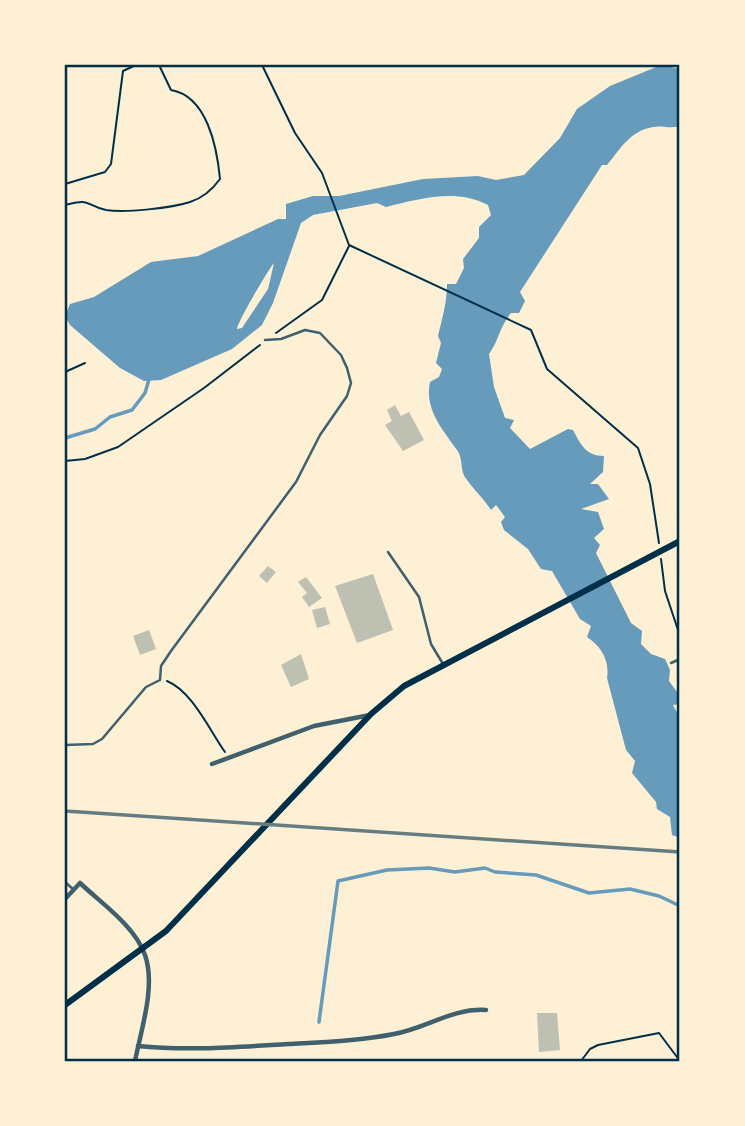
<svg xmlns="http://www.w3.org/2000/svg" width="745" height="1126" viewBox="0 0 745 1126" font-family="Mulish,sans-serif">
	<rect width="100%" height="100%" fill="#fdf0d5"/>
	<path fill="#669bbc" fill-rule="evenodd" d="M661,65L680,69V126C671,129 662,125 653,127C630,131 621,148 607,165H602L520,292L525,301L519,313H511C500,326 499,340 489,354L494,387L505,418L514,420L510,428L530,449L568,429L573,430C581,445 586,456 604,456L603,472L590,484H598L609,499L581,509L598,512L604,529L594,538L600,545L596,553L631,623L642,631L641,644L651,654L665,659L670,670L669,681L680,696V704L673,705L680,718V838L672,835L670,817L657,809L656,802L632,773L635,761L626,750L607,678C610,661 601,646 587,637L591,626L580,619L552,571L541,569L528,549L504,530L501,522L505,517L496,505L491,510C484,499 475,491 467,480C459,471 464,459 457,450C443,430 424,409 430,382L439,377L442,369L436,363L441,343L438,336C442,319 447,303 447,284H456L464,268L463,259L479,238V227L491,215L488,205C455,188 419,199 386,207L377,203L313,215L301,223L273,303L262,325L232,349L161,380L144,381L120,368L70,325L65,316L70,304L94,297L151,262L198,256L278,219H286V204L313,196H339L423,179L478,176L496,180L524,175L560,138L577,109L610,86ZM274,263L268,289L242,328L237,329C237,323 268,270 274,263Z"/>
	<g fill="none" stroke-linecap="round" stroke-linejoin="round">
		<g stroke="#669bbc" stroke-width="3.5">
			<polyline points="65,438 95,429 110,417 132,410 145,393 150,376"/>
			<polyline points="319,1022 338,881 387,870 429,868 455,872 485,868 495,872 536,875 589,893 630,889 659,896 680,906"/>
		</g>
	</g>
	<g fill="#bec0b2">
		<polygon points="395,405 401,416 409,412 424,440 403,451 385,425 392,421 387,410"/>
		<polygon points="268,566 276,572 267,583 259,576"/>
		<polygon points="373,574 393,630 357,643 335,586"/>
		<polygon points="306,577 322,598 309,607 302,597 307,593 298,582"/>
		<polygon points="325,607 330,624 317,628 312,610"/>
		<polygon points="149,630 156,649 140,655 133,636"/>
		<polygon points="301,654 309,679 291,687 281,665"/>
		<polygon points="537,1013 557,1013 560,1050 539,1052"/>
	</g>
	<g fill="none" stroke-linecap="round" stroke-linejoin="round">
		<g stroke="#003049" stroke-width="2">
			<polyline points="262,65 295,133 322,173 349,245 531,330 547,369 638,448 650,484 659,543"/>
			<polyline points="65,184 105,172 111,164 123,71 136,65"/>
			<path d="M65,205C92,198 84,205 106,210C125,213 172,208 190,202C203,198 212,190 220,179C217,147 207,96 171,90L159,65"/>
			<polyline points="276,333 322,300 349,246"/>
			<polyline points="65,372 85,363"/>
			<polyline points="65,461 85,459 118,447 204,388 260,345"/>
			<polyline points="661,559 665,591 680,636"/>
			<path d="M167,681C192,691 210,731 225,752"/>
			<polyline points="581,1061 590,1049 598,1045 659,1033 680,1061"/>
		</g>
		<g stroke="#3f606c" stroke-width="2.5">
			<polyline points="388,552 419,597 431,644 443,664"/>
			<polyline points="671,663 680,659"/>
			<polyline points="65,745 93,744 102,739 146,687 160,680 161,666 171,651 296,482 320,435 347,396 351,383 347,368 341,355 320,333 305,330 281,339 265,340"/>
			<polyline points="65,882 74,890"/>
		</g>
		<g stroke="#3f606c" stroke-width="4.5">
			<polyline points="212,764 314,726 370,715"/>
			<path d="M65,899L80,883C101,903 135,926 145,955C156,986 141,1030 135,1061"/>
			<path d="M138,1046C188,1051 237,1047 288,1044C323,1042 359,1041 394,1034C427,1028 452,1008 486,1010"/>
		</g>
		<polyline stroke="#003049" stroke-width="6" points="65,1005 166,931 371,714 404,686 680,541"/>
		<polyline stroke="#657d81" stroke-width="3.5" points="65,811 680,852"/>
	</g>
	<rect width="745" height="1126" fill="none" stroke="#fdf0d5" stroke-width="133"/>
	<rect x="66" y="66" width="612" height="994" fill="none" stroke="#003049" stroke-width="2.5"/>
</svg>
